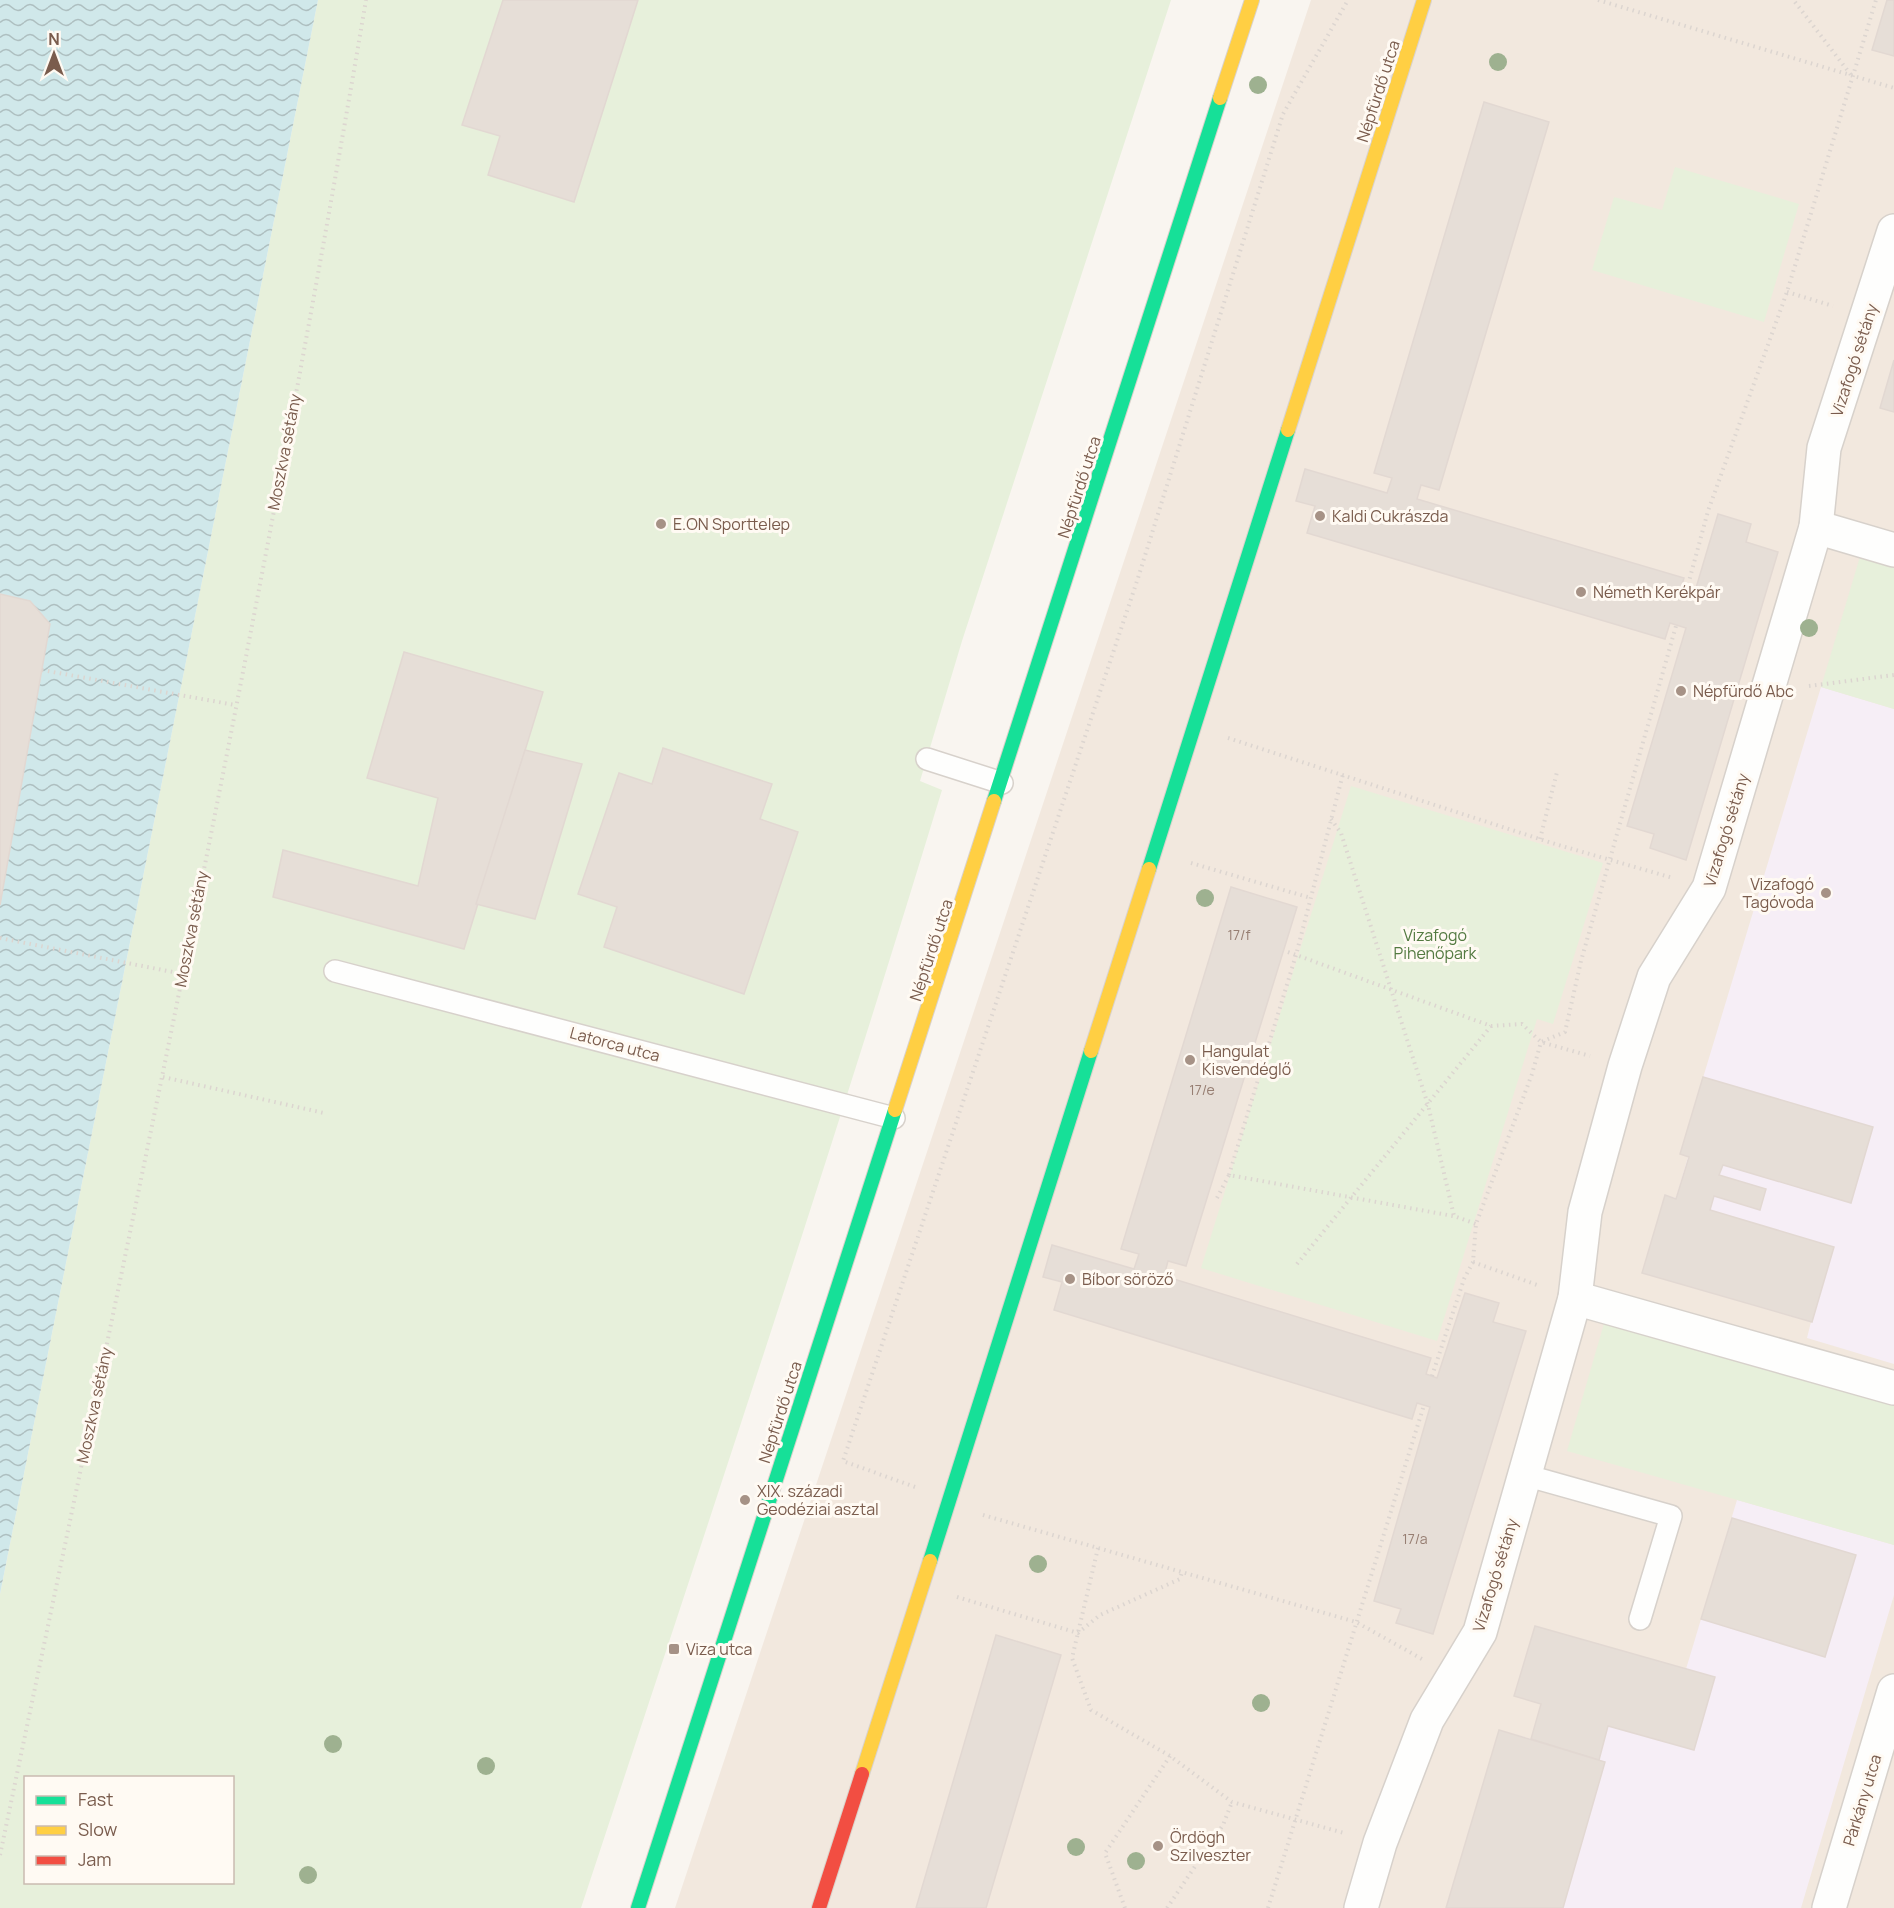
<svg xmlns="http://www.w3.org/2000/svg" width="1894" height="1908" viewBox="0 0 1894 1908" font-family="Manrope,sans-serif">
	<defs>
		<pattern id="water-waves" width="16" height="10" patternUnits="userSpaceOnUse" patternTransform="scale(1.5)"><rect width="16" height="10" fill="#d0e8ea"/><path d="M0 5q4-4 8 0t8 0" fill="none" stroke="#aebfc0"/></pattern>
	</defs>
	<rect width="100%" height="100%" fill="#f9f5f0"/>
	<polygon fill="#f2e8de" points="1311,0 1894,0 1894,1908 675,1908"/>
	<g fill="#f6eef6">
		<polygon points="1821,687 1894,709 1894,1364 1807,1338 1811,1322 1642,1273 1665,1195 1676,1198 1688,1157 1680,1154"/>
		<polygon points="1737,1500 1894,1545 1894,1595 1801,1908 1446,1908 1499,1730 1531,1739 1541,1704 1514,1696 1535,1626 1686,1669"/>
	</g>
	<g fill="#e7f0db" fill-rule="evenodd">
		<path d="M318,0H1171L962,641L920,781L942,790C828,1165 704,1536 581,1908H0V1594ZM26,1778H232V1882H26Z"/>
		<polygon points="1675,167 1799,204 1764,322 1592,270 1614,197 1662,210"/>
		<polygon points="1862,550 1894,559 1894,709 1821,687"/>
		<polygon points="1351,786 1603,863 1553,1024 1537,1019 1437,1341 1201,1268"/>
		<polygon points="1605,1320 1894,1404 1894,1545 1567,1451"/>
	</g>
	<polygon fill="url(#water-waves)" points="0,0 318,0 0,1594"/>
	<g fill="#e6ded7" stroke="#e2d8d2" stroke-width="1.5">
		<polygon points="503,0 638,0 574,202 488,175 500,136 462,125"/>
		<polygon points="1887,0 1894,0 1894,56 1872,50"/>
		<polygon points="1484,102 1549,122 1439,490 1421,485 1417,499 1684,578 1679,594 1693,598 1718,514 1751,524 1746,542 1778,552 1686,860 1650,848 1654,834 1627,826 1686,628 1670,623 1665,639 1307,533 1315,506 1296,501 1305,469 1387,493 1392,478 1374,473"/>
		<polygon points="1894,360 1894,412 1880,408"/>
		<polygon points="0,594 30,601 50,624 0,905"/>
		<polygon points="404,652 543,692 464,949 273,897 283,850 418,886 438,798 367,778"/>
		<polygon points="663,748 772,784 760,819 798,832 744,994 604,947 617,907 578,894 619,773 652,784"/>
		<polygon points="525,750 582,764 535,919 476,904"/>
		<polygon points="1231,887 1297,907 1186,1266 1168,1261 1164,1276 1431,1358 1426,1374 1437,1378 1465,1293 1499,1303 1493,1322 1526,1331 1433,1634 1396,1623 1401,1609 1374,1601 1430,1407 1417,1403 1412,1419 1054,1310 1062,1282 1043,1277 1052,1245 1134,1269 1139,1254 1121,1249"/>
		<polygon points="1703,1077 1873,1127 1851,1203 1723,1165 1719,1175 1766,1189 1760,1210 1714,1196 1710,1210 1834,1247 1812,1322 1642,1273 1665,1195 1676,1199 1689,1157 1680,1154"/>
		<polygon points="1732,1518 1856,1555 1825,1657 1701,1619"/>
		<polygon points="1535,1626 1715,1677 1694,1750 1608,1726 1599,1760 1531,1739 1541,1704 1514,1696"/>
		<polygon points="996,1635 1061,1655 986,1908 916,1908"/>
		<polygon points="1499,1730 1605,1762 1563,1908 1446,1908"/>
	</g>
	<g fill="none" stroke-linecap="round" stroke-linejoin="round">
		<defs>
			<g id="lane">
				<polyline points="927,759 1002,783"/>
				<polyline points="335,971 894,1118"/>
				<polyline points="1525,1475 1671,1516 1640,1619"/>
			</g>
			<g id="street">
				<polyline points="1816,527 1894,550"/>
				<polyline points="1575,1298 1894,1388"/>
				<polyline points="1361,1908 1380,1843 1427,1720 1480,1632 1575,1298 1585,1212 1625,1066 1654,977 1709,888 1816,527 1824,448 1894,231"/>
				<polyline points="1829,1908 1894,1691"/>
			</g>
			<g id="fast">
				<polyline points="994,801 1220,98"/>
				<polyline points="1149,869 1288,430"/>
				<polyline points="930,1561 1091,1051"/>
				<polyline points="638,1908 895,1110"/>
			</g>
			<g id="slow">
				<polyline points="1220,98 1252,0"/>
				<polyline points="1288,430 1424,0"/>
				<polyline points="1091,1051 1149,869"/>
				<polyline points="895,1110 994,801"/>
				<polyline points="862,1774 930,1561"/>
			</g>
			<polyline id="jam" points="819,1908 862,1774"/>
		</defs>
		<use href="#lane" stroke="#d7d1cb" stroke-width="24"/>
		<use href="#street" stroke="#d7d1cb" stroke-width="36"/>
		<use href="#fast" stroke="#d9d2cb" stroke-width="16"/>
		<use href="#slow" stroke="#d9d2cb" stroke-width="16"/>
		<use href="#jam" stroke="#d9d2cb" stroke-width="16"/>
		<g stroke="#dcd5d0" stroke-width="4" stroke-dasharray="1.5 4.5" stroke-linecap="butt">
			<polyline points="1598,0 1894,88"/>
			<polyline points="1795,2 1851,75"/>
			<polyline points="1787,292 1833,306"/>
			<polyline points="1685,596 1708,511 1787,292 1876,0"/>
			<polyline points="42,670 235,705"/>
			<polyline points="1809,686 1894,675"/>
			<polyline points="1228,738 1555,844 1673,878"/>
			<polyline points="1331,819 1341,833 1428,1105 1454,1216 1476,1224"/>
			<polyline points="1540,839 1557,772"/>
			<polyline points="1191,863 1311,898"/>
			<polyline points="0,938 183,974"/>
			<polyline points="1288,952 1491,1026 1522,1024 1541,1042 1590,1056"/>
			<polyline points="163,1077 324,1113"/>
			<polyline points="1229,1175 1296,955 1343,774"/>
			<polyline points="1217,1198 1229,1175 1453,1216"/>
			<polyline points="1473,1262 1540,1286"/>
			<polyline points="1297,1264 1491,1026"/>
			<polyline points="1432,1376 1464,1279 1473,1262 1476,1224 1532,1074 1541,1042 1565,1032 1581,961 1676,626"/>
			<polyline points="915,1487 843,1461 1138,578 1283,114 1348,0"/>
			<polyline points="983,1515 1356,1622 1422,1659"/>
			<polyline points="1098,1548 1072,1658 1091,1710 1170,1756 1232,1802 1344,1833"/>
			<polyline points="957,1597 1078,1633 1100,1615 1180,1579 1182,1572"/>
			<path d="M0,1855C129,1238 261,621 366,0"/>
			<polyline points="1125,1908 1105,1853 1170,1756"/>
			<polyline points="1167,1908 1223,1825 1232,1802"/>
			<polyline points="1268,1908 1424,1405"/>
		</g>
		<use href="#lane" stroke="#fefefd" stroke-width="21"/>
		<use href="#street" stroke="#fefefd" stroke-width="33"/>
		<use href="#fast" stroke="#16e098" stroke-width="14"/>
		<use href="#slow" stroke="#ffcf43" stroke-width="14"/>
		<use href="#jam" stroke="#f24e42" stroke-width="14"/>
	</g>
	<g fill="#9eb190">
		<circle cx="1498" cy="62" r="9"/>
		<circle cx="1258" cy="85" r="9"/>
		<circle cx="1809" cy="628" r="9"/>
		<circle cx="1205" cy="898" r="9"/>
		<circle cx="1038" cy="1564" r="9"/>
		<circle cx="1261" cy="1703" r="9"/>
		<circle cx="333" cy="1744" r="9"/>
		<circle cx="486" cy="1766" r="9"/>
		<circle cx="1076" cy="1847" r="9"/>
		<circle cx="1136" cy="1861" r="9"/>
		<circle cx="308" cy="1875" r="9"/>
	</g>
	<g fill="#a69286" stroke="#fffaf3" stroke-width="2">
		<circle cx="1320" cy="516" r="6"/>
		<circle cx="661" cy="524" r="6"/>
		<circle cx="1581" cy="592" r="6"/>
		<circle cx="1681" cy="691" r="6"/>
		<circle cx="1826" cy="893" r="6"/>
		<circle cx="1190" cy="1060" r="6"/>
		<circle cx="1070" cy="1279" r="6"/>
		<circle cx="745" cy="1500" r="6"/>
		<rect x="668" y="1643" width="12" height="12" rx="3"/>
		<circle cx="1158" cy="1846" r="6"/>
	</g>
	<g text-anchor="middle" stroke-width="6" stroke-linejoin="round" paint-order="stroke">
		<g font-size="14" fill="#977e72">
			<text x="1239" y="940">17/f</text>
			<text x="1202" y="1095">17/e</text>
			<text x="1415" y="1544">17/a</text>
		</g>
		<g font-size="16" fill="#7a5c4d" stroke="#fffaf3">
			<text transform="translate(1378 91) rotate(-72)" y="6">Népfürdő utca</text>
			<text transform="translate(1854 360) rotate(-72)" y="6">Vizafogó sétány</text>
			<text transform="translate(284 452) rotate(-79)" y="6">Moszkva sétány</text>
			<text transform="translate(1079 487) rotate(-72)" y="6">Népfürdő utca</text>
			<text transform="translate(1726 830) rotate(-73)" y="6">Vizafogó sétány</text>
			<text transform="translate(191 929) rotate(-79)" y="6">Moszkva sétány</text>
			<text transform="translate(931 950) rotate(-72)" y="6">Népfürdő utca</text>
			<text transform="translate(615 1044) rotate(15)" y="6">Latorca utca</text>
			<text transform="translate(94 1405) rotate(-78)" y="6">Moszkva sétány</text>
			<text transform="translate(780 1412) rotate(-72)" y="6">Népfürdő utca</text>
			<text transform="translate(1495 1575) rotate(-73)" y="6">Vizafogó sétány</text>
			<text transform="translate(1862 1800) rotate(-73)" y="6">Párkány utca</text>
		</g>
		<g font-size="16" fill="#7a5c4d" stroke="#fffaf3" text-anchor="start">
			<text x="1332" y="522">Kaldi Cukrászda</text>
			<text x="673" y="530">E.ON Sporttelep</text>
			<text x="1593" y="598">Németh Kerékpár</text>
			<text x="1693" y="697">Népfürdő Abc</text>
			<text x="1814" y="890" text-anchor="end">Vizafogó<tspan x="1814" dy="18">Tagóvoda</tspan></text>
			<text x="1202" y="1057">Hangulat<tspan x="1202" dy="18">Kisvendéglő</tspan></text>
			<text x="1082" y="1285">Bíbor söröző</text>
			<text x="757" y="1497">XIX. századi<tspan x="757" dy="18">Geodéziai asztal</tspan></text>
			<text x="686" y="1655">Viza utca</text>
			<text x="1170" y="1843">Ördögh<tspan x="1170" dy="18">Szilveszter</tspan></text>
		</g>
		<g font-size="16" fill="#537a41" stroke="#fffaf3">
			<text x="1435" y="941">Vizafogó<tspan x="1435" dy="18">Pihenőpark</tspan></text>
		</g>
	</g>
	<rect x="24" y="1776" width="210" height="108" fill="#fffaf3" stroke="#cabbb1" stroke-width="1.5"/>
	<rect x="36" y="1796" width="30" height="9" fill="#16e098" stroke="#cabbb1" stroke-width="1.5"/>
	<text x="78" y="1806" font-size="18" fill="#7a5c4d">Fast</text>
	<rect x="36" y="1826" width="30" height="9" fill="#ffcf43" stroke="#cabbb1" stroke-width="1.5"/>
	<text x="78" y="1836" font-size="18" fill="#7a5c4d">Slow</text>
	<rect x="36" y="1856" width="30" height="9" fill="#f24e42" stroke="#cabbb1" stroke-width="1.5"/>
	<text x="78" y="1866" font-size="18" fill="#7a5c4d">Jam</text>
	<g transform="translate(54 54)" stroke="#fffaf3" stroke-width="4.5" paint-order="stroke">
	<path d="M0-4.5L10 22L0 15L-10 22Z" fill="#7a5c4d"/>
	<text y="-9" font-size="16" font-weight="bold" text-anchor="middle" fill="#7a5c4d">N</text>
	</g>
</svg>
